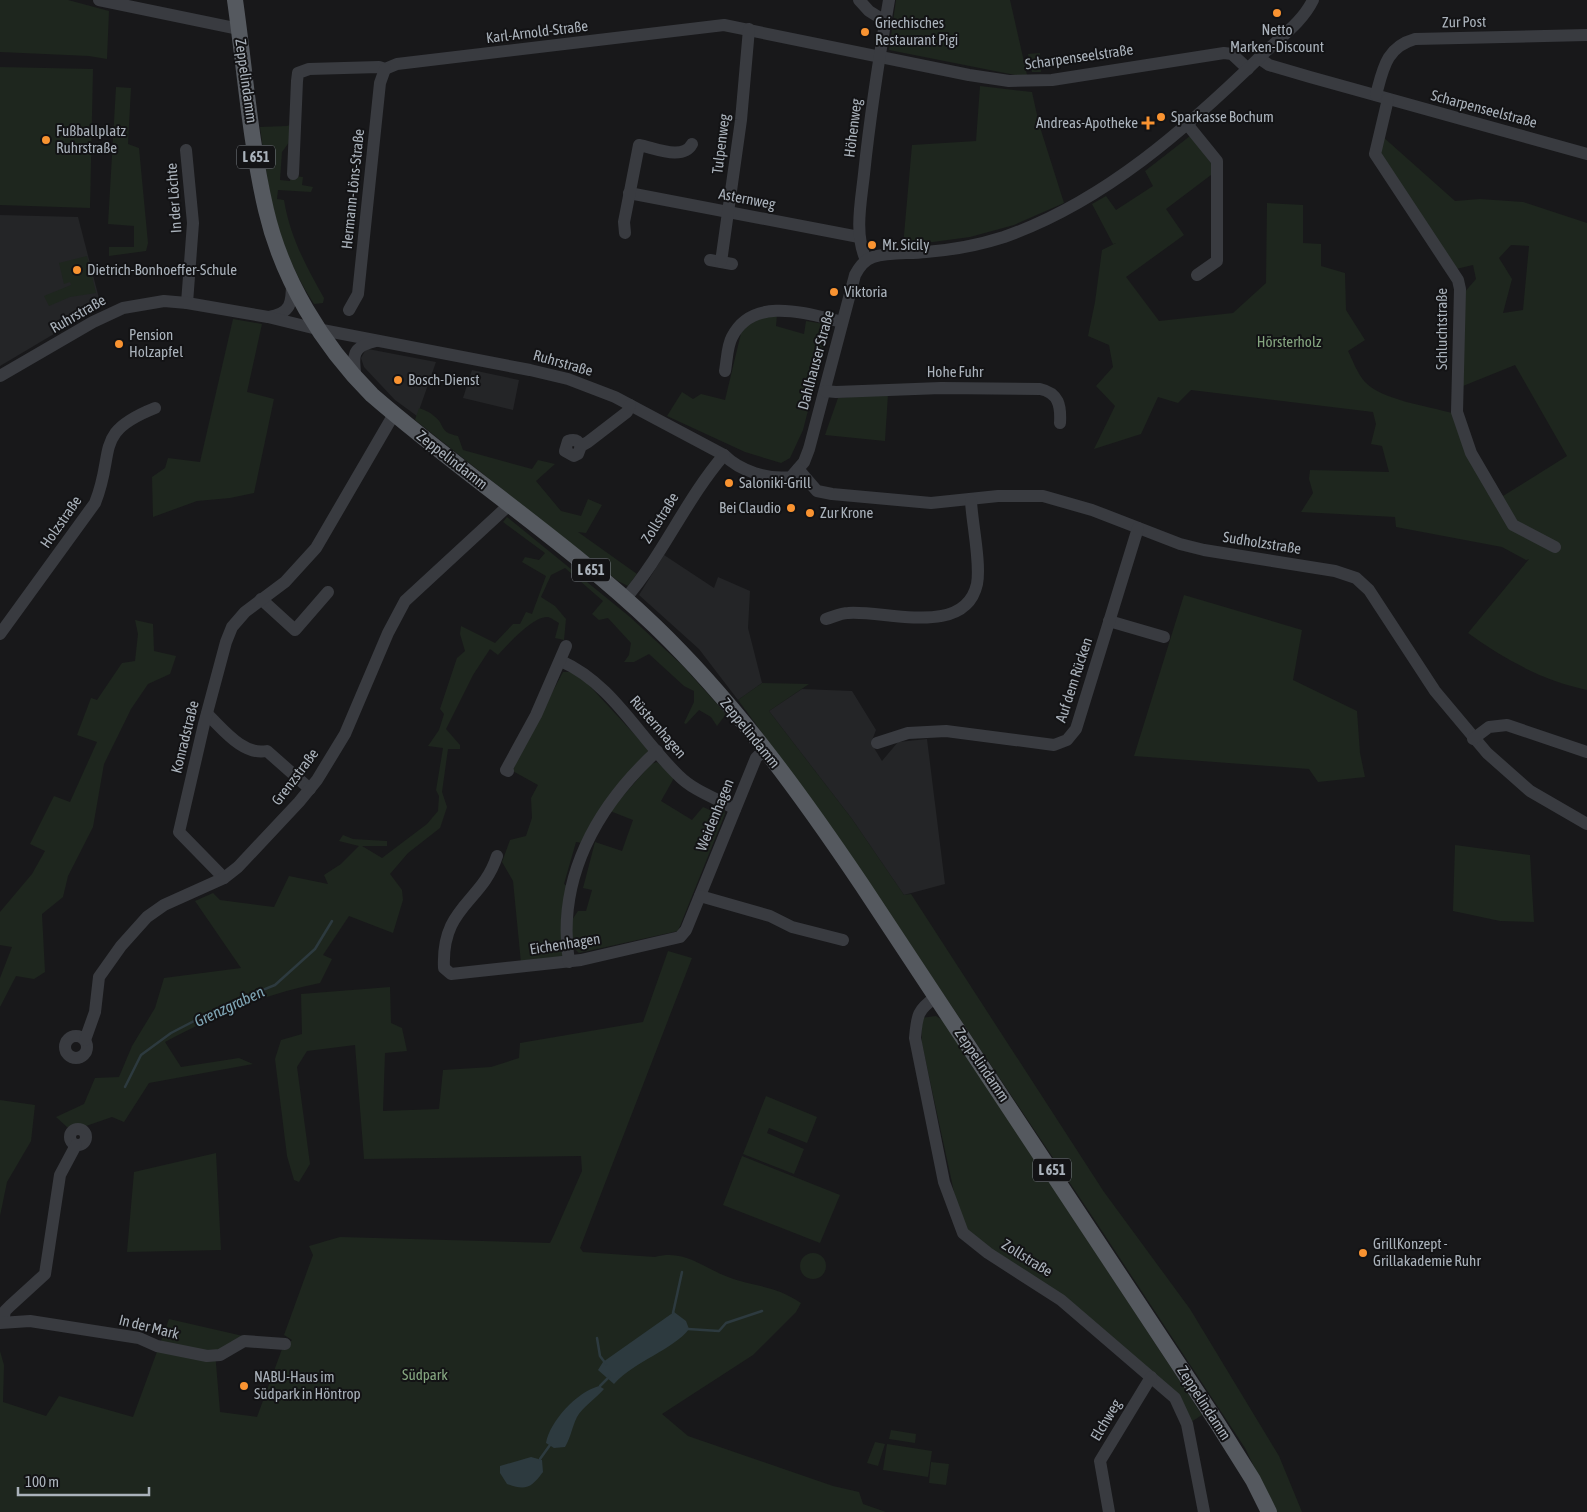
<svg xmlns="http://www.w3.org/2000/svg" width="1587" height="1512" viewBox="0 0 1587 1512" font-family="'Asap Condensed',sans-serif">
	<rect width="100%" height="100%" fill="#18181a"/>
	<g fill="#242527">
		<polygon points="0,215 78,217 101,306 0,366"/>
		<polygon points="368,349 436,362 417,416 395,400 364,367 361,358 365,351"/>
		<polygon points="472,370 519,380 513,410 463,398"/>
		<polygon points="664,555 714,588 718,577 750,591 748,628 762,683 738,700 699,649 639,595"/>
		<polygon points="802,689 852,691 876,730 871,743 882,761 898,742 927,739 945,884 904,895 852,819 769,711"/>
	</g>
	<g fill="#1e261e" fill-rule="evenodd">
		<polygon points="0,0 68,0 109,11 107,59 89,56 0,52"/>
		<polygon points="896,0 1010,0 1027,75 1015,75 889,50"/>
		<polygon points="1040,53 1041,72 1032,72 1028,54"/>
		<polygon points="0,67 93,69 90,208 0,205"/>
		<polygon points="980,86 1032,92 1039,124 1064,203 1014,225 970,237 903,246 912,145 976,141"/>
		<polygon points="116,87 131,88 128,144 139,148 148,243 146,251 109,256 109,247 134,247 134,226 108,224"/>
		<path d="M293,124L292,138L282,152L280,180L290,181L291,176L303,177L302,185L313,187L311,192L278,190L277,199L284,200C290,237 306,266 324,298L323,303L314,304C276,245 269,195 260,127L287,126Z"/>
		<path d="M1190,136L1211,163V175L1166,209L1184,235L1126,277L1159,321L1233,313L1266,283L1267,203L1303,205V243L1321,244V266L1345,273L1346,310L1365,340L1348,351C1353,361 1357,373 1365,382C1382,400 1427,406 1452,413L1503,496L1567,456L1515,365L1463,386V294L1476,279L1473,265L1456,269L1380,157L1382,136L1455,201L1480,199L1523,202L1587,223V690C1542,680 1505,660 1468,633L1529,559L1526,560L1502,547L1396,527L1395,517L1301,512L1313,493L1309,479L1310,470L1389,472L1382,446L1371,444L1376,424L1373,412L1191,390L1178,403L1158,397L1141,434L1094,449L1115,406L1096,386L1113,367L1109,345L1088,336L1095,302L1102,250L1116,243L1113,244L1092,204L1106,196L1116,210L1153,186L1145,171ZM1511,245L1529,246L1523,310L1503,313L1512,279L1499,258Z"/>
		<polygon points="87,256 96,293 70,297 49,306 44,296 71,285 70,282 64,284 59,263"/>
		<polygon points="777,315 776,326 804,334 806,321 830,325 803,430 790,458 781,463 745,452 667,416 682,392 693,399 701,394 725,400 742,329 759,319"/>
		<polygon points="233,319 262,324 247,392 274,399 254,493 230,498 197,501 153,517 152,477 165,468 168,458 200,462"/>
		<polygon points="888,394 885,441 825,435 838,398"/>
		<path d="M419,408C424,410 430,412 434,416C446,425 438,432 458,436L463,450L532,469L538,460L555,464L536,481L561,511L581,516L588,499L602,505L586,533L578,532L637,574L628,586L618,581L415,420Z"/>
		<path d="M507,517L630,617L682,665L726,714L717,726L711,717L699,710L686,724L684,723L694,702V691L684,686L649,654L634,662H624L629,655L631,643L608,618L599,620L592,614L603,601L565,568L551,575L541,597L555,606L566,619L564,640L555,638L559,623C555,621 552,618 548,617C534,615 507,645 498,655L490,649L473,675L446,729L460,745V749H448L442,792L447,807L440,828L408,853L390,874L402,890L403,900L393,933L349,916L323,955L332,959L320,983C265,994 215,1015 165,1042L181,1067L239,1058L253,1064L149,1083L124,1122L112,1117L86,1126L67,1127L56,1117L84,1104L95,1078L119,1077L132,1046L155,1008L164,978L241,968L195,901L213,893L220,900L274,907L289,876L328,884L324,875L341,864L359,846L339,841L343,835L353,839L387,841V846H362L382,858L427,824L438,811L439,796L436,790L443,748L428,746L439,730L444,714L440,709L457,658L465,651L460,634L461,626L495,643L513,624H520L526,612L532,614L546,576L522,562L525,557L539,560L545,553L503,522Z"/>
		<polygon points="1184,595 1302,630 1293,680 1357,711 1360,753 1365,777 1318,782 1309,769 1134,756"/>
		<polygon points="135,620 153,624 154,651 176,656 170,674 148,684 131,709 104,764 93,827 68,876 63,897 42,914 45,972 34,979 16,976 0,1007 0,978 12,947 0,945 0,912 32,874 45,851 30,844 54,796 70,802 97,742 77,735 91,698 97,700 122,663 135,661 138,634"/>
		<polygon points="563,672 572,672 586,682 649,750 583,843 576,842 564,884 569,887 562,958 521,963 513,881 502,862 510,840 526,836 532,818 531,798 538,785 511,770"/>
		<polygon points="762,683 809,684 769,711 852,819 904,895 911,894 1104,1192 1190,1309 1279,1456 1302,1512 1276,1512 1245,1448 1096,1222 833,829 738,700"/>
		<polygon points="657,762 674,778 661,801 692,820 703,807 712,811 715,804 724,809 725,814 678,931 579,953 571,945 572,920 578,911 586,911 592,890 583,888 595,842 622,851 633,820 610,811 651,764"/>
		<polygon points="1455,845 1530,855 1534,922 1500,921 1453,911"/>
		<path d="M668,951L692,958L580,1248L583,1252L655,1257C684,1249 702,1267 728,1277C754,1287 775,1285 801,1303L796,1312L753,1355L662,1414L688,1436L833,1486L859,1492L863,1504L886,1512H0V1351L4,1365L3,1402L46,1416L59,1396L133,1417L169,1319L243,1336L215,1352L220,1412L257,1417L282,1349L292,1340L284,1335L313,1255L309,1246L340,1237L550,1243L553,1237L582,1171L581,1156L364,1159L355,1045L307,1051L297,1067L310,1164L299,1182L294,1180L287,1156L275,1059L281,1040L302,1034L301,994L390,987L391,1023L402,1028L407,1051L385,1053L383,1111L439,1109L443,1070L491,1067L519,1058L520,1043L643,1022Z"/>
		<polygon points="936,1016 945,1022 1202,1415 1191,1422 1178,1394 968,1235 959,1215 922,1044 921,1018"/>
		<polygon points="766,1096 817,1117 807,1143 769,1128 767,1133 804,1149 794,1174 743,1154"/>
		<polygon points="0,1100 35,1105 31,1141 7,1182 0,1216"/>
		<polygon points="216,1153 221,1250 127,1252 134,1172"/>
		<polygon points="742,1156 840,1195 820,1243 723,1205"/>
		<circle cx="813" cy="1266" r="13"/>
		<polygon points="891,1430 916,1434 915,1443 889,1439"/>
		<polygon points="875,1442 885,1444 878,1466 867,1463"/>
		<polygon points="887,1444 932,1451 928,1477 883,1470"/>
		<polygon points="931,1462 949,1464 946,1485 929,1483"/>
	</g>
	<g fill="#2d3a3f">
		<path d="M674,1312L686,1321L689,1329C674,1349 635,1361 614,1384L598,1370L603,1362Z"/>
		<path d="M599,1386L604,1389C596,1398 582,1408 577,1417C572,1427 571,1437 565,1447L554,1448L546,1443C550,1421 577,1392 599,1386Z"/>
		<path d="M531,1457L542,1460L543,1472C531,1488 526,1491 507,1484L500,1473V1466Z"/>
	</g>
	<g fill="none" stroke-linecap="round" stroke-linejoin="round">
		<g stroke="#2d3a3f" stroke-width="2.5">
			<polyline points="125,1087 141,1055 171,1033 223,1006 275,985 315,949 332,921"/>
			<polyline points="673,1313 682,1272"/>
			<polyline points="688,1329 719,1331 726,1323 762,1311"/>
			<polyline points="597,1338 600,1356 606,1364"/>
			<polyline points="600,1386 609,1377"/>
			<polyline points="540,1459 550,1445"/>
		</g>
		<g stroke="#393b40" stroke-width="12">
			<polyline points="99,0 239,29"/>
			<polyline points="859,0 869,11 885,21"/>
			<polyline points="1259,58 1269,65 1310,77 1587,154"/>
			<path d="M1376,95C1383,69 1386,47 1415,39L1587,35"/>
			<polyline points="1388,99 1375,154 1458,280 1460,289 1457,412 1471,453 1513,525 1555,547"/>
			<polyline points="1187,124 1217,161 1217,261 1197,275"/>
			<polyline points="186,150 193,223 187,303"/>
			<polyline points="293,174 297,81 298,73 309,69 379,67 385,69 397,64 724,25 969,75 1009,81 1052,80 1224,53 1232,54 1248,69"/>
			<polyline points="629,193 859,237"/>
			<path d="M625,233L624,222L639,145C655,148 683,161 692,144"/>
			<polyline points="710,260 732,264"/>
			<path d="M866,260C854,234 861,202 864,174C870,116 879,58 889,0"/>
			<polyline points="721,262 741,120 749,29"/>
			<polyline points="349,310 358,294 380,83 385,69"/>
			<path d="M269,317C291,313 292,303 292,283"/>
			<path d="M725,371C727,360 727,346 732,337C753,295 808,314 842,322"/>
			<path d="M0,376L93,322L123,308L164,301L187,303L268,317L317,329L530,370L568,379L615,397L724,455C740,471 768,480 791,477L804,462L809,449L855,275C859,267 864,260 873,257C889,252 909,254 926,252C952,250 979,245 1004,237C1104,202 1187,128 1262,55C1279,38 1302,23 1313,0"/>
			<path d="M356,379C353,357 350,347 376,341"/>
			<path d="M825,391L836,392L941,388L1040,389C1059,393 1061,406 1060,423"/>
			<path d="M581,446L578,454L574,456L565,451L568,441C574,439 578,440 581,446L588,442L627,412L630,405"/>
			<polyline points="798,469 817,491 832,494 931,503 998,496 1043,496 1092,510 1180,544 1204,550 1335,571 1356,578 1369,590 1435,691 1487,753 1530,791 1587,824"/>
			<polyline points="261,599 295,630 328,592"/>
			<path d="M625,599C663,555 686,499 724,455"/>
			<path d="M826,619C833,617 841,613 848,613C886,610 965,638 977,584C981,563 972,523 971,501"/>
			<polyline points="1109,621 1164,637"/>
			<path d="M0,634L95,503C116,451 92,433 155,408"/>
			<path d="M561,661C613,684 639,738 679,776C694,791 716,798 735,809"/>
			<path d="M207,714C223,729 243,756 267,751L310,789"/>
			<polyline points="1473,739 1489,727 1507,725 1587,752"/>
			<polyline points="877,743 908,733 946,731 1054,745 1067,740 1076,729 1138,528"/>
			<polyline points="508,771 506,770 536,715 566,646"/>
			<path d="M497,856C482,903 441,906 444,968L451,974L581,960L680,937L686,930L756,758L765,749"/>
			<polyline points="224,878 179,832 204,724 226,642 232,627 245,612 285,582 316,548 394,414"/>
			<polyline points="700,896 770,916 792,927 843,940"/>
			<path d="M569,962C556,878 597,806 657,751"/>
			<path d="M936,997C917,1010 917,1016 915,1038L944,1182L963,1233L988,1253L1061,1300L1175,1398L1187,1424L1204,1512"/>
			<circle cx="76" cy="1047" r="11"/>
			<polyline points="85,1040 95,1012 99,977 121,946 147,917 164,905 224,878 238,867 299,802 317,780 345,734 388,633 405,601 509,505"/>
			<circle cx="78" cy="1137" r="8"/>
			<polyline points="3,1322 5,1311 10,1306 45,1274 60,1175 76,1145"/>
			<polyline points="0,1323 30,1321 139,1338 157,1346 207,1356 220,1355 244,1341 285,1344"/>
			<polyline points="1109,1512 1100,1461 1151,1377"/>
		</g>
		<path stroke="#55595f" stroke-width="16" d="M235,0C245,70 250,141 266,210C282,279 322,345 372,395C464,475 567,542 655,626C735,703 800,793 862,885L1216,1421L1253,1480L1269,1512"/>
	</g>
	<g fill="#f99331" stroke="#131315" stroke-width="2">
		<circle cx="1277" cy="13" r="5"/>
		<circle cx="865" cy="32" r="5"/>
		<circle cx="1161" cy="117" r="5"/>
		<path d="M1145.5 115.5h5v5h5v5h-5v5h-5v-5h-5v-5h5z"/>
		<circle cx="46" cy="140" r="5"/>
		<circle cx="872" cy="245" r="5"/>
		<circle cx="77" cy="270" r="5"/>
		<circle cx="834" cy="292" r="5"/>
		<circle cx="119" cy="344" r="5"/>
		<circle cx="398" cy="380" r="5"/>
		<circle cx="729" cy="483" r="5"/>
		<circle cx="791" cy="508" r="5"/>
		<circle cx="810" cy="513" r="5"/>
		<circle cx="1363" cy="1253" r="5"/>
		<circle cx="244" cy="1386" r="5"/>
	</g>
	<g text-anchor="middle" stroke-width="4" stroke-linejoin="round" paint-order="stroke">
		<g fill="#131315" stroke="#7d8289" stroke-width="1">
			<rect x="237" y="145.5" width="38" height="23" rx="4"/>
			<rect x="572" y="558.5" width="38" height="23" rx="4"/>
			<rect x="1033" y="1158.5" width="38" height="23" rx="4"/>
		</g>
		<g font-size="14" font-weight="bold" fill="#aab2bb">
			<text x="256" y="162">L 651</text>
			<text x="591" y="575">L 651</text>
			<text x="1052" y="1175">L 651</text>
		</g>
		<g font-size="15" fill="#aab2bb" stroke="#131315">
			<text transform="translate(1464 22) rotate(-1)" y="5">Zur Post</text>
			<text transform="translate(537 32) rotate(-7)" y="5">Karl-Arnold-Straße</text>
			<text transform="translate(1079 57) rotate(-8)" y="5">Scharpenseelstraße</text>
			<text transform="translate(246 81) rotate(82)" y="5">Zeppelindamm</text>
			<text transform="translate(1484 109) rotate(15)" y="5">Scharpenseelstraße</text>
			<text transform="translate(853 128) rotate(-83)" y="5">Höhenweg</text>
			<text transform="translate(721 144) rotate(-83)" y="5">Tulpenweg</text>
			<text transform="translate(353 189) rotate(-84)" y="5">Hermann-Löns-Straße</text>
			<text transform="translate(174 198) rotate(-94)" y="5">In der Löchte</text>
			<text transform="translate(747 199) rotate(11)" y="5">Asternweg</text>
			<text transform="translate(78 314) rotate(-30)" y="5">Ruhrstraße</text>
			<text transform="translate(1442 329) rotate(-90)" y="5">Schluchtstraße</text>
			<text transform="translate(816 360) rotate(-75)" y="5">Dahlhauser Straße</text>
			<text transform="translate(563 363) rotate(16)" y="5">Ruhrstraße</text>
			<text x="955" y="377">Hohe Fuhr</text>
			<text transform="translate(452 460) rotate(38)" y="5">Zeppelindamm</text>
			<text transform="translate(660 518) rotate(-58)" y="5">Zollstraße</text>
			<text transform="translate(61 522) rotate(-55)" y="5">Holzstraße</text>
			<text transform="translate(1262 543) rotate(9)" y="5">Sudholzstraße</text>
			<text transform="translate(1074 680) rotate(-72)" y="5">Auf dem Rücken</text>
			<text transform="translate(658 727) rotate(49)" y="5">Rüsternhagen</text>
			<text transform="translate(750 733) rotate(51)" y="5">Zeppelindamm</text>
			<text transform="translate(185 737) rotate(-76)" y="5">Konradstraße</text>
			<text transform="translate(295 777) rotate(-53)" y="5">Grenzstraße</text>
			<text transform="translate(715 815) rotate(-68)" y="5">Weidenhagen</text>
			<text transform="translate(565 944) rotate(-9)" y="5">Eichenhagen</text>
			<text transform="translate(982 1065) rotate(56)" y="5">Zeppelindamm</text>
			<text transform="translate(1027 1258) rotate(32)" y="5">Zollstraße</text>
			<text transform="translate(149 1327) rotate(14)" y="5">In der Mark</text>
			<text transform="translate(1204 1403) rotate(57)" y="5">Zeppelindamm</text>
			<text transform="translate(1106 1420) rotate(-59)" y="5">Elchweg</text>
		</g>
		<g font-size="15" fill="#aab2bb" stroke="#131315" text-anchor="start">
			<text x="875" y="28">Griechisches<tspan x="875" dy="17">Restaurant Pigi</tspan></text>
			<text x="1277" y="35" text-anchor="middle">Netto<tspan x="1277" dy="17">Marken-Discount</tspan></text>
			<text x="1171" y="122">Sparkasse Bochum</text>
			<text x="1138" y="128" text-anchor="end">Andreas-Apotheke</text>
			<text x="56" y="136">Fußballplatz<tspan x="56" dy="17">Ruhrstraße</tspan></text>
			<text x="882" y="250">Mr. Sicily</text>
			<text x="87" y="275">Dietrich-Bonhoeffer-Schule</text>
			<text x="844" y="297">Viktoria</text>
			<text x="129" y="340">Pension<tspan x="129" dy="17">Holzapfel</tspan></text>
			<text x="408" y="385">Bosch-Dienst</text>
			<text x="739" y="488">Saloniki-Grill</text>
			<text x="781" y="513" text-anchor="end">Bei Claudio</text>
			<text x="820" y="518">Zur Krone</text>
			<text x="1373" y="1249">GrillKonzept -<tspan x="1373" dy="17">Grillakademie Ruhr</tspan></text>
			<text x="254" y="1382">NABU-Haus im<tspan x="254" dy="17">Südpark in Höntrop</tspan></text>
		</g>
		<g font-size="15" fill="#85a680" stroke="#131315">
			<text x="1289" y="347">Hörsterholz</text>
			<text x="425" y="1380">Südpark</text>
		</g>
		<g font-size="16" font-style="italic" fill="#80a7b7" stroke="#131315">
			<text transform="translate(229 1006) rotate(-25)" y="6">Grenzgraben</text>
		</g>
	</g>
	<path d="M18 1487v8h131v-8" fill="none" stroke="#aab2bb" stroke-width="2.5"/>
	<text x="25" y="1487" font-size="15" fill="#aab2bb" stroke="#131315" stroke-width="4" paint-order="stroke">100 m</text>
</svg>
